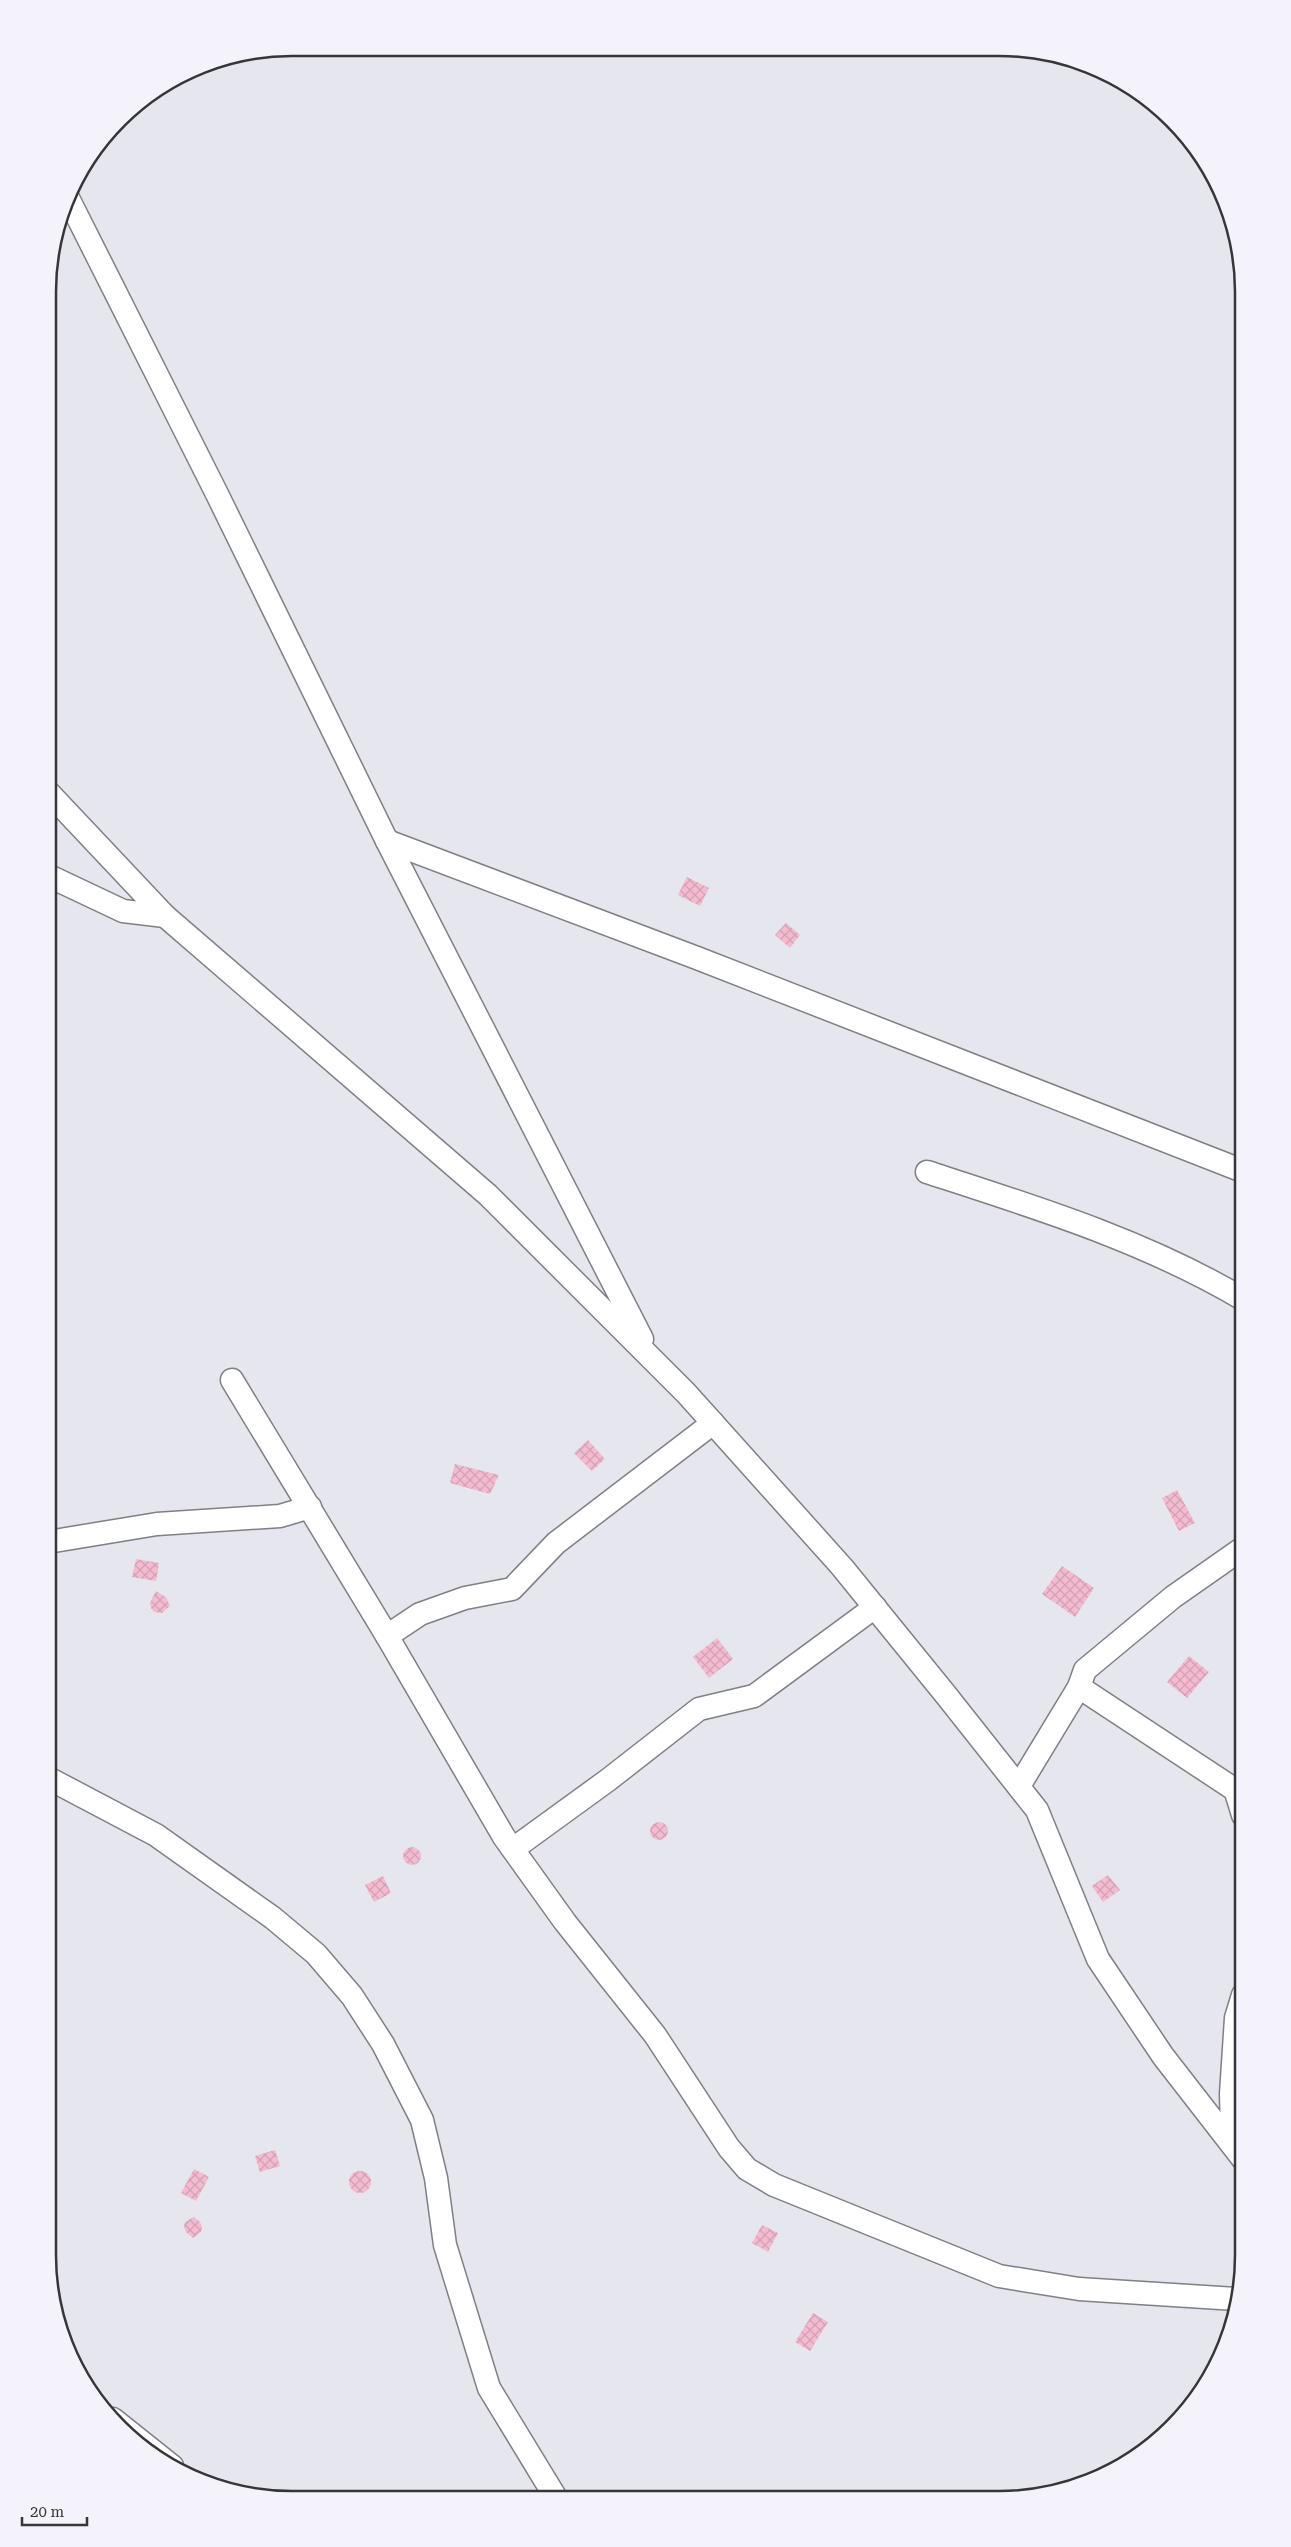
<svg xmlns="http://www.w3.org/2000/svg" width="1291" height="2547" viewBox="0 0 1291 2547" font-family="'Roboto Serif',serif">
	<defs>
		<pattern id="building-cross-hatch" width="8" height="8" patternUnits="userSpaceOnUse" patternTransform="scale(1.25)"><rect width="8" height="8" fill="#f4bbd0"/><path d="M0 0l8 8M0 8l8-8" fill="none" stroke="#d2a1b3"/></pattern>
	</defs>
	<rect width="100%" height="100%" fill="#e6e6ee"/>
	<g fill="url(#building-cross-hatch)">
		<polygon points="687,877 709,888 700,906 678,895"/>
		<polygon points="786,923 800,935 790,948 775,935"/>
		<polygon points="588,1440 605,1459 592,1471 574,1453"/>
		<polygon points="455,1464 499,1475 490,1494 450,1483"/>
		<polygon points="1177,1490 1195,1523 1179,1531 1162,1498"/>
		<polygon points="136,1559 159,1563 156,1581 132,1577"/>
		<polygon points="1062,1566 1094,1588 1075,1617 1042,1594"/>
		<polygon points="156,1591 166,1597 170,1606 162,1613 154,1612 151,1608 150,1603"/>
		<polygon points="717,1638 733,1659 709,1678 693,1657"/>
		<polygon points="1189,1656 1209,1672 1187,1698 1167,1682"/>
		<circle cx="659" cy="1831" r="9"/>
		<circle cx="412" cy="1856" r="9"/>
		<polygon points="1108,1875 1120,1890 1103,1902 1092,1886"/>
		<polygon points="383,1876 391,1893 374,1902 365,1885"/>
		<polygon points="275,2150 280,2166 260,2172 255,2156"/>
		<polygon points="194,2169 209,2177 196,2201 181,2193"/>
		<circle cx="360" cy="2182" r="11"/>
		<polygon points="194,2217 200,2222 202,2227 201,2232 193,2238 186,2232 184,2227 185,2222"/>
		<polygon points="762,2225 778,2233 768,2252 752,2243"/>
		<polygon points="813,2313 828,2322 810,2351 795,2342"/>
	</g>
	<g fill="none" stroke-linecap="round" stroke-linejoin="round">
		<defs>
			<g id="street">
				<polyline points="68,198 217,494 387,841 642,1339"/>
				<polyline points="49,793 165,916 488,1195 686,1393 842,1567 946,1695 1037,1810 1098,1959 1163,2056 1243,2159"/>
				<polyline points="387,841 697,958 1243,1171"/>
				<polyline points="49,876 123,911 165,916"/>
				<path d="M927,1172C1035,1207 1145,1241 1243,1299"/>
				<polyline points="232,1380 387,1636 504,1837 565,1922 655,2035 729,2148 747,2169 774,2185 999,2276 1079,2289 1236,2299"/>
				<polyline points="48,1542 157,1524 280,1516 310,1507"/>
				<polyline points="387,1636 420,1614 465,1598 512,1589 556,1543 713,1423"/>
				<polyline points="1079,1687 1243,1795"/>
				<polyline points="48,1778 156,1835 273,1918 316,1954 352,1996 383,2044 422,2120 436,2178 445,2245 489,2388 556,2498"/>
				<polyline points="1019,1786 1079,1687 1085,1670 1173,1597 1243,1548"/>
				<polyline points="1235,1789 1243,1815"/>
				<polyline points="513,1849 608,1780 699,1709 754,1696 875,1607"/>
				<polyline points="1237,2144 1232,2133 1231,2094 1236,2018 1243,1995"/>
				<polyline points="113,2419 172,2466"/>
			</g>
		</defs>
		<use href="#street" stroke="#7f7f86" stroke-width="25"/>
		<use href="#street" stroke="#fff" stroke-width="22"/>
	</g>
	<path d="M0 0H1291V2547H0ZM292 56H999A236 236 0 0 1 1235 292V2255A236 236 0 0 1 999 2491H292A236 236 0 0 1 56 2255V292A236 236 0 0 1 292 56Z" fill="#f4f3fb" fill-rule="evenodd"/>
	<path fill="none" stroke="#363639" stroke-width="2.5" d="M292 56H999A236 236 0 0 1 1235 292V2255A236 236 0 0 1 999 2491H292A236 236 0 0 1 56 2255V292A236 236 0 0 1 292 56Z"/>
	<path d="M22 2517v8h65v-8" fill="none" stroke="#363639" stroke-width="2.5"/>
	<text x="30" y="2517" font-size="15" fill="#363639" stroke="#f4f3fb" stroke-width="4" paint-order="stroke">20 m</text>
</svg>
